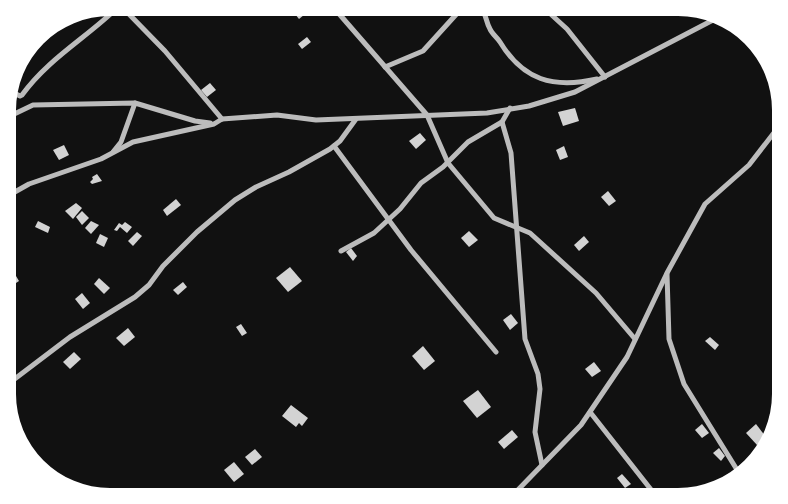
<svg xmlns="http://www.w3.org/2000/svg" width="788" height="504" viewBox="0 0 788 504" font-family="'Noto Sans',sans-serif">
	<rect width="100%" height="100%" fill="#111"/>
	<g fill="#d3d3d3">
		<polygon points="304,8 310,10 299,19 295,14"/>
		<polygon points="307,37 311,42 302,49 298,44"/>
		<polygon points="210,83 216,90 207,97 201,90"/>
		<polygon points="575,108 579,121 563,126 558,112"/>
		<polygon points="420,133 426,140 416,149 409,141"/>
		<polygon points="64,145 69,155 59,160 53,150"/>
		<polygon points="564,146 568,157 560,160 556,150"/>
		<polygon points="97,174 102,181 92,184 90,182 93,179 92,177"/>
		<polygon points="608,191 616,201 609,206 601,197"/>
		<polygon points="176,199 181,205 167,216 163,210"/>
		<polygon points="76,203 82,208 73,219 65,211"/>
		<polygon points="82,211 89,218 82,225 76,217"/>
		<polygon points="38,221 50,227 48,233 35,227"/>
		<polygon points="91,221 99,225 91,234 85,228"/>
		<polygon points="125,222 132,227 127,233 120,227 117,231 114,230 119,223 122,225"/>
		<polygon points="469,231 478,240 469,247 461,238"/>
		<polygon points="137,232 142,236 133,246 128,241"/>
		<polygon points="100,234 108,238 104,247 96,243"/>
		<polygon points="584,236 589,242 579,251 574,245"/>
		<polygon points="351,248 357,256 353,261 346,252"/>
		<polygon points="290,267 302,281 288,292 276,278"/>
		<polygon points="16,276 19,281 10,287 8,281"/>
		<polygon points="99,278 110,288 104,294 94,284"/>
		<polygon points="183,282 187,287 178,295 173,290"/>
		<polygon points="82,293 90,303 83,309 75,299"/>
		<polygon points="511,314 518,323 510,330 503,320"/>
		<polygon points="241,324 247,333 242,336 236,327"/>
		<polygon points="128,328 135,337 124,346 116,338"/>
		<polygon points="710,337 719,345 715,350 705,341"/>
		<polygon points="423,346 435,361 424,370 412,356"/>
		<polygon points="74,352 81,359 70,369 63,362"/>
		<polygon points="594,362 601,371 592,377 585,369"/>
		<polygon points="478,390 491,407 477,418 463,401"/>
		<polygon points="291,405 308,418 302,426 299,423 296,427 282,416"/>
		<polygon points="702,424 709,433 702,438 695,430"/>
		<polygon points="756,424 766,437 757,445 746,433"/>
		<polygon points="512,430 518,437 504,449 498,442"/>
		<polygon points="719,448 725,456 721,461 713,453"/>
		<polygon points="255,449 262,457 252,465 245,457"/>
		<polygon points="234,462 244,474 234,482 224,470"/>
		<polygon points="622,474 631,484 625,488 617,478"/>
	</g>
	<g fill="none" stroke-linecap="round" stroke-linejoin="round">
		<g stroke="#bcbcbc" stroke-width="5">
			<polyline points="123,8 165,51 222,119"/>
			<polyline points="334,8 427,115 448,163 494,218 530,233 596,293 635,339"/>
			<path d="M482,8C486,15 486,22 490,29C492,34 497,37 500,42C523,80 553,89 597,79"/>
			<polyline points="544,8 567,29 605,77"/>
			<polyline points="385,67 423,51 462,8"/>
			<path d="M10,91L20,96L22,95C48,59 86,38 117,8"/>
			<polyline points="8,117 33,105 135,103 195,121 210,123"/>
			<polyline points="502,122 511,153 525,339 538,374 540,389 535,432 542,465"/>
			<polyline points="334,146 411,250 496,352"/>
			<polyline points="113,152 121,142 135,103"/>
			<polyline points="8,193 13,193 29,184 101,159 133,142 214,124 222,119 277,115 316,120 487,113 529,106 575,92 715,19"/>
			<polyline points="341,251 374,233 400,209 421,183 443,167 468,142 502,122 510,108"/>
			<polyline points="667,274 669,339 684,384 739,473"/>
			<polyline points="8,384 70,337 135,297 149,285 163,266 197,232 235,200 256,187 289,172 330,149 340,141 356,119"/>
			<polyline points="590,412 656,496"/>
			<polyline points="512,496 581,425 627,357 667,273 705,204 749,165 780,125"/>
		</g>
	</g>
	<path d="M0 0H788V504H0ZM110 16H678A94 94 0 0 1 772 110V394A94 94 0 0 1 678 488H110A94 94 0 0 1 16 394V110A94 94 0 0 1 110 16Z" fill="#fff" fill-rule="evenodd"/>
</svg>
